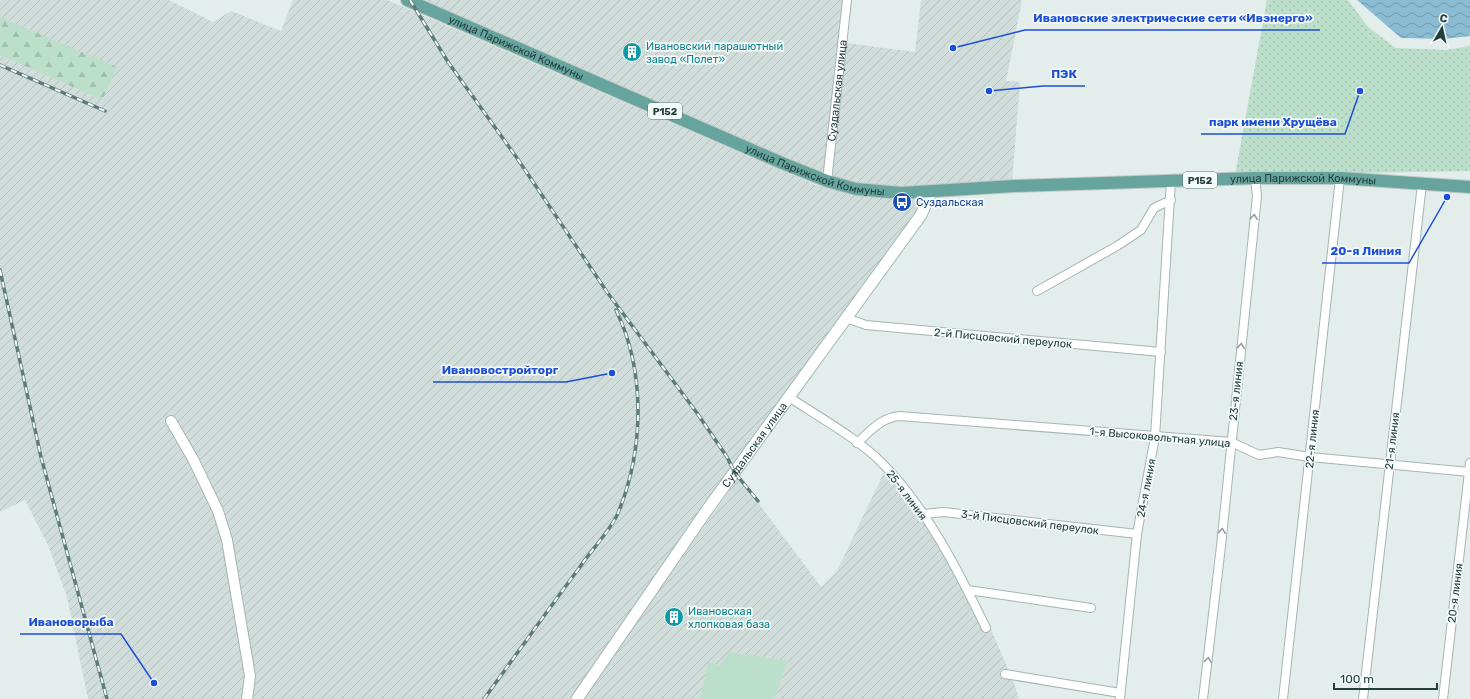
<svg xmlns="http://www.w3.org/2000/svg" width="1470" height="699" viewBox="0 0 1470 699" font-family="Rubik,sans-serif">
	<defs>
		<pattern id="industrial-furrows" width="10" height="10" patternUnits="userSpaceOnUse"><rect width="10" height="10" fill="#d1ddda"/><path d="M-1 1l2-2M0 10L10 0M9 11l2-2" fill="none" stroke="#b3bfbc"/></pattern>
		<pattern id="forest-firs" width="22" height="20" patternUnits="userSpaceOnUse"><rect width="22" height="20" fill="#bcdfcb"/><path d="M5 1l3.5 6h-7zM16 11l3.5 6h-7z" fill="#a1c0af"/></pattern>
		<pattern id="park-dots" width="8" height="8" patternUnits="userSpaceOnUse"><rect width="8" height="8" fill="#bcdfcb"/><path d="M2 2h.1M6 6h.1" fill="none" stroke="#a1c0af" stroke-width="1.8" stroke-linecap="round"/></pattern>
		<pattern id="water-waves" width="16" height="10" patternUnits="userSpaceOnUse"><rect width="16" height="10" fill="#8bbcd3"/><path d="M0 5q4-4 8 0t8 0" fill="none" stroke="#719aac"/></pattern>
	</defs>
	<rect width="100%" height="100%" fill="#e3edeb"/>
	<g fill="url(#industrial-furrows)">
		<polygon points="0,0 169,0 213,22 231,11 281,31 293,0 387,0 816,185 843,192 915,196 922,198 926,203 577,699 88,699 67,597 48,545 25,500 0,512"/>
		<polygon points="411,0 844,0 823,175"/>
		<polygon points="921,0 1022,0 1006,81 1020,82 1012,183 909,188 862,186 830,178 846,43 915,52"/>
		<polygon points="887,466 899,475 934,522 994,636 1014,683 1019,699 773,699 777,692 788,661 720,665 708,663 700,699 583,699 739,477 821,587 837,571"/>
	</g>
	<polygon fill="#bcdfcb" points="729,652 788,661 777,692 773,699 700,699 708,662 720,665"/>
	<polygon fill="url(#forest-firs)" points="0,17 117,67 102,100 0,55"/>
	<polygon fill="url(#park-dots)" points="1267,0 1348,0 1368,27 1396,48 1446,50 1470,46 1470,171 1235,175"/>
	<polygon fill="url(#water-waves)" points="1357,0 1470,0 1470,36 1444,39 1401,38"/>
	<g fill="none" stroke-linecap="round" stroke-linejoin="round">
		<defs>
			<g id="minor">
				<path id="s1" d="M827,181L847,0"/>
				<polyline points="1037,291 1117,246 1141,230 1154,208 1171,200"/>
				<polyline points="846,318 866,325 1161,352"/>
				<path d="M789,397C817,416 857,438 881,462C925,505 959,572 986,628"/>
				<path d="M857,443C870,431 882,417 900,416L1231,442L1259,455L1278,452L1310,457L1470,472"/>
				<polyline points="923,514 944,512 1137,534"/>
				<polyline points="968,590 1091,608"/>
				<polyline points="1005,674 1120,693"/>
				<polyline points="1120,699 1137,534 1155,437 1171,181"/>
				<polyline points="1203,699 1221,546 1257,196 1255,178"/>
				<polyline points="1283,699 1340,178"/>
				<polyline points="1363,699 1422,184"/>
				<polyline points="1443,699 1470,463"/>
			</g>
			<polyline id="tertiary" points="171,421 193,459 218,511 227,540 250,676 247,699"/>
			<g id="secondary">
				<path id="s2" d="M577,699L707,510L921,215L931,192"/>
			</g>
			<g id="primary">
				<path id="s3" d="M407,0L782,163L827,181L856,189L901,193L1014,186L1255,178H1340L1470,187"/>
			</g>
		</defs>
		<use href="#minor" stroke="#a5b5b3" stroke-width="10"/>
		<use href="#tertiary" stroke="#a5b5b3" stroke-width="12"/>
		<use href="#secondary" stroke="#a1b9b5" stroke-width="13"/>
		<use href="#primary" stroke="#c1c9c8" stroke-width="14"/>
		<use href="#minor" stroke="#fff" stroke-width="8"/>
		<use href="#tertiary" stroke="#fff" stroke-width="10"/>
		<use href="#secondary" stroke="#fff" stroke-width="11"/>
		<use href="#primary" stroke="#67a49e" stroke-width="12"/>
		<defs>
			<g id="rail">
				<polyline points="410,0 448,62 517,158 607,292 697,413 727,457 735,473 758,501"/>
				<polyline points="0,65 105,111"/>
				<polyline points="0,270 41,457 107,699"/>
				<path d="M484,699C516,655 547,611 580,567C589,553 613,527 618,513C644,450 646,372 616,310"/>
			</g>
		</defs>
		<use href="#rail" stroke="#5d7b78" stroke-width="3.5"/>
		<use href="#rail" stroke="#f4faf8" stroke-width="2" stroke-dasharray="6" stroke-linecap="butt"/>
	</g>
	<defs><path id="oneway-chevron" d="M-2-3.5L2.5 0L-2 3.5" fill="none" stroke-width="1.6" stroke-linecap="round" stroke-linejoin="round"/></defs>
	<g stroke="#909f9e">
		<use href="#oneway-chevron" transform="translate(1254 217) rotate(-84)"/>
		<use href="#oneway-chevron" transform="translate(1241 346) rotate(-84)"/>
		<use href="#oneway-chevron" transform="translate(1222 531) rotate(-84)"/>
		<use href="#oneway-chevron" transform="translate(1208 660) rotate(-83)"/>
	</g>
	<defs>
		<symbol id="building-disc" viewBox="-11 -11 22 22"><circle r="9.5" fill="#0f9aa8" stroke="#f4faf8"/><path d="M-4-6H4V6H1V3H-1V6H-4ZM-2.5-4.3h1.7v1.8h-1.7ZM.8-4.3h1.7v1.8H.8ZM-2.5-1h1.7V.8h-1.7ZM.8-1h1.7V.8H.8Z" fill="#fff"/></symbol>
		<symbol id="bus-disc" viewBox="-11 -11 22 22"><circle r="9.5" fill="#1a4fb4" stroke="#f4faf8"/><path d="M-5-6H5V4H4V6H2V4H-2V6H-4V4H-5ZM-3.5-4V0h7V-4ZM-3.5 1.2v1.5H-2V1.2ZM2 1.2v1.5H3.5V1.2Z" fill="#fff"/></symbol>
	</defs>
	<g fill-rule="evenodd">
		<use href="#building-disc" x="621" y="41" width="22" height="22"/>
		<use href="#bus-disc" x="891" y="191" width="22" height="22"/>
		<use href="#building-disc" x="663" y="606" width="22" height="22"/>
	</g>
	<g text-anchor="middle" stroke-width="3.5" stroke-linejoin="round" paint-order="stroke">
		<g fill="#f4faf8" stroke="#617774" stroke-width="1">
			<rect x="648" y="103" width="34" height="16" rx="3"/>
			<rect x="1183" y="172" width="34" height="16" rx="3"/>
		</g>
		<g font-size="10" font-weight="bold" fill="#223f3c">
			<text x="665" y="115">Р152</text>
			<text x="1200" y="184">Р152</text>
		</g>
		<g font-size="11" fill="#0d838f" stroke="#f4faf8" text-anchor="start">
			<text x="646" y="50">Ивановский парашютный<tspan x="646" dy="13">завод «Полет»</tspan></text>
			<text x="688" y="615">Ивановская<tspan x="688" dy="13">хлопковая база</tspan></text>
		</g>
		<g font-size="11" fill="#223f3c" stroke="#f4faf8">
			<text dy="4" stroke="none"><textPath href="#s3" startOffset="119">улица Парижской Коммуны</textPath></text>
			<text dy="4" stroke="none"><textPath href="#s1" startOffset="91">Суздальская улица</textPath></text>
			<text dy="4" stroke="none"><textPath href="#s3" startOffset="443">улица Парижской Коммуны</textPath></text>
			<text dy="4" stroke="none"><textPath href="#s3" startOffset="935">улица Парижской Коммуны</textPath></text>
			<text transform="translate(1003 338) rotate(5)" y="4">2-й Писцовский переулок</text>
			<text transform="translate(1236 391) rotate(-84)" y="4">23-я линия</text>
			<text transform="translate(1160 437) rotate(5)" y="4">1-я Высоковольтная улица</text>
			<text transform="translate(1312 439) rotate(-84)" y="4">22-я линия</text>
			<text transform="translate(1392 441) rotate(-83)" y="4">21-я линия</text>
			<text dy="4" stroke="none"><textPath href="#s2" startOffset="310">Суздальская улица</textPath></text>
			<text transform="translate(1146 488) rotate(-79)" y="4">24-я линия</text>
			<text transform="translate(907 495) rotate(53)" y="4">25-я линия</text>
			<text transform="translate(1030 522) rotate(7)" y="4">3-й Писцовский переулок</text>
			<text transform="translate(1455 593) rotate(-83)" y="4">20-я линия</text>
		</g>
		<g font-size="11" fill="#164399" stroke="#f4faf8" text-anchor="start">
			<text x="916" y="206">Суздальская</text>
		</g>
	</g>
	<path fill="none" stroke="#1d4ed8" stroke-width="1.5" d="M953 48L1025 30H1320M989 91L1043 86H1085M1360 91L1345 134H1201M1447 197L1409 263H1322M612 373L566 382H433M154 683L121 634H20"/>
	<g fill="#1d4ed8" stroke="#f4faf8" stroke-width="1.5">
		<circle cx="953" cy="48" r="4"/>
		<circle cx="989" cy="91" r="4"/>
		<circle cx="1360" cy="91" r="4"/>
		<circle cx="1447" cy="197" r="4"/>
		<circle cx="612" cy="373" r="4"/>
		<circle cx="154" cy="683" r="4"/>
	</g>
	<g font-size="12" text-anchor="middle" font-weight="bold" fill="#1d4ed8" stroke="#f4faf8" stroke-width="3.5" stroke-linejoin="round" paint-order="stroke">
		<text x="1173" y="22">Ивановские электрические сети «Ивэнерго»</text>
		<text x="1064" y="78">ПЭК</text>
		<text x="1273" y="126">парк имени Хрущёва</text>
		<text x="1366" y="255">20-я Линия</text>
		<text x="500" y="374">Ивановостройторг</text>
		<text x="71" y="626">Ивановорыба</text>
	</g>
	<g transform="translate(1442 28) rotate(9)" stroke="#f4faf8" stroke-width="3" paint-order="stroke">
	<path d="M0-3L7 15L0 10L-7 15Z" fill="#223f3c"/>
	<text y="-6" font-size="11" font-weight="bold" text-anchor="middle" fill="#223f3c">С</text>
	</g>
	<path d="M1334 683v6h103v-6" fill="none" stroke="#223f3c" stroke-width="2"/>
	<text x="1340" y="683" font-size="12" fill="#223f3c" stroke="#f4faf8" stroke-width="3" paint-order="stroke">100 m</text>
</svg>
